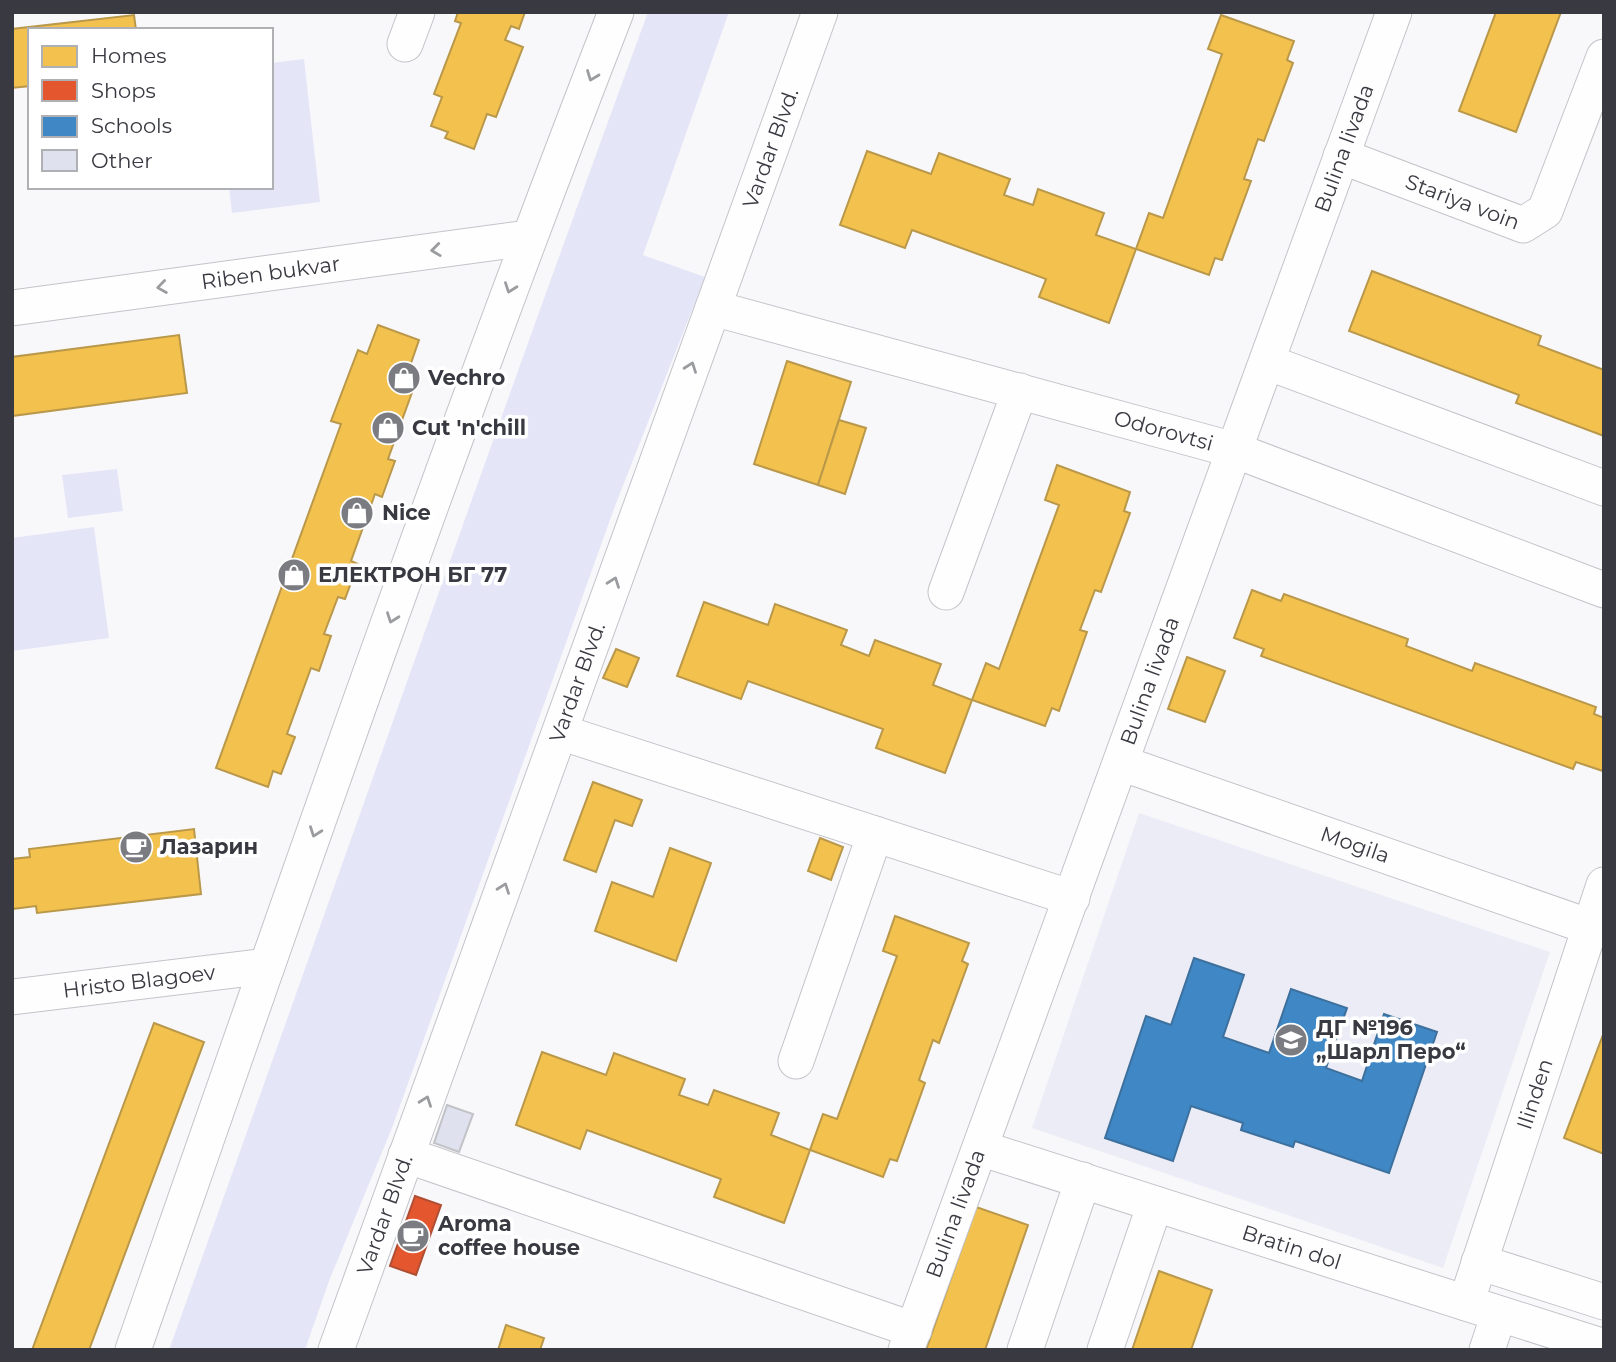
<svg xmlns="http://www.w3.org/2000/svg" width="1616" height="1362" viewBox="0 0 1616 1362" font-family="Montserrat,sans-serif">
	<rect width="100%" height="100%" fill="#f8f8fb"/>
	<polygon fill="#ebecf6" points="1139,813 1550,952 1443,1268 1032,1128"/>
	<g fill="#e4e5f7">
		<path d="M648,12H729L643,255L705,277L615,506L392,1128L329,1281L305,1350H169C329,904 485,457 648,12Z"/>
		<polygon points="304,59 320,202 232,213 229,187 271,187 271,63"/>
		<polygon points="117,469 123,511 68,518 62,475"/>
		<polygon points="94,527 109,638 12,651 12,538"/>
	</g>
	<g fill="#f2c14e" stroke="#ba984a" stroke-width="2">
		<polygon points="458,12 525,12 519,29 511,26 505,40 523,47 496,117 487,114 474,149 445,138 448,132 431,126 442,97 434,94 461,23 455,21"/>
		<polygon points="1496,12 1561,12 1516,132 1459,111"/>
		<polygon points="134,15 136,30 30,30 30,86 12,88 12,29"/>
		<polygon points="1221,15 1294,41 1287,60 1293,63 1264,141 1258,139 1244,179 1251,181 1222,260 1215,258 1209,275 1136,249 1149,213 1163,218 1222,54 1208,49"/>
		<polygon points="867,151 931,174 939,153 1010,179 1004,195 1033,205 1038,189 1104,213 1096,235 1136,249 1109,323 1039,297 1046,279 912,230 905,248 840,225"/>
		<polygon points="1372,271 1541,336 1538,345 1604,370 1604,436 1516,403 1519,395 1349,331"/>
		<polygon points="378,325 419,340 409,369 419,373 388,459 395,461 382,497 375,494 351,561 358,564 345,599 338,597 324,634 331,636 319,671 311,668 287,734 295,737 281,774 273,771 268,787 216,768 341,424 331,421 358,350 367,354"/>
		<polygon points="179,335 187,393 12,416 12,357"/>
		<polygon points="787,361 851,382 818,485 754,464"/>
		<polygon points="839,420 866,428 845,494 818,485"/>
		<polygon points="1057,465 1130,492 1124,511 1130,513 1101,592 1095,590 1080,630 1087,632 1059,711 1052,708 1045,726 972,700 986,663 999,669 1059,505 1045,500"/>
		<polygon points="1252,590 1281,601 1284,594 1408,639 1406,646 1472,671 1475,663 1596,707 1594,714 1604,718 1603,771 1576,762 1573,769 1261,656 1264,649 1234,638"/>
		<polygon points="704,602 768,625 775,604 847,630 841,645 869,656 875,640 941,664 933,685 972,700 945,773 876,748 883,729 748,681 741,699 677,676"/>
		<polygon points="616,649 639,658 627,687 603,678"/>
		<polygon points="1187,657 1225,671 1205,722 1168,709"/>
		<polygon points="593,782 642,800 632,826 615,820 596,872 564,860"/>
		<polygon points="194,829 201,894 37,913 36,906 12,909 12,859 30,857 29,849"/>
		<polygon points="820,838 843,847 831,880 808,871"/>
		<polygon points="670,848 711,863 676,961 595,931 612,882 653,897"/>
		<polygon points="895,916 969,943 962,961 968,964 939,1043 933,1040 919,1080 925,1083 897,1161 890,1159 883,1177 810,1150 823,1114 837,1119 897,956 883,951"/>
		<polygon points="154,1023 204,1042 89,1350 32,1350"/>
		<polygon points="1604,1032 1604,1154 1564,1138"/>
		<polygon points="542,1052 606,1075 614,1053 685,1079 679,1095 708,1105 714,1090 779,1113 771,1135 810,1150 784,1223 714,1197 721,1179 587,1130 580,1149 516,1125"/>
		<polygon points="976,1207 1028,1225 985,1350 926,1350"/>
		<polygon points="1159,1271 1212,1290 1191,1350 1132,1350"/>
		<polygon points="506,1325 544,1338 540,1350 498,1350"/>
	</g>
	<polygon fill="#e4572e" stroke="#b04e34" stroke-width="2" points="415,1196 441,1205 416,1275 390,1266"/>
	<polygon fill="#3f88c5" stroke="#3d709d" stroke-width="2" points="1194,958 1244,975 1223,1037 1269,1053 1291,989 1347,1008 1326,1068 1362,1081 1384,1014 1437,1032 1389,1173 1295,1141 1293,1147 1241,1130 1243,1123 1191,1106 1173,1161 1105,1138 1146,1016 1171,1025"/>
	<polygon fill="#e0e1ef" stroke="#c1c2c6" stroke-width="2" points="447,1105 473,1114 459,1152 434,1143"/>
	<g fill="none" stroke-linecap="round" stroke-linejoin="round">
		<defs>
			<g id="minor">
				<polyline points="405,44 417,12"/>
				<path id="s1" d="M1341,156L1523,225L1545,211L1604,57"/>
				<path id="s2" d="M12,308L528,238"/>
				<path id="s3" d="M713,308L1234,450L1604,590"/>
				<polyline points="1267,362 1604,488"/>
				<polyline points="946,592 1020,391"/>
				<polyline points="560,732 1072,898"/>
				<path id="s4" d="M1121,763L1590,927"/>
				<path id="s5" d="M12,997L267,966"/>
				<polyline points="796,1061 875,834"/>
				<path id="s6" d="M980,1148L1604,1347"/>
				<polyline points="406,1155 914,1330"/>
				<polyline points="1479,1262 1604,1302"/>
				<path id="s7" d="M1466,1303L1604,885"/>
				<path d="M133,1350C289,902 444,454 616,12"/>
				<path id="s8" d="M336,1350L820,12"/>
				<path id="s9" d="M906,1350L1394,12"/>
				<polyline points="1025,1350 1083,1180"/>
				<polyline points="1105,1350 1155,1204"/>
				<polyline points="1487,1350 1499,1314"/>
			</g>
		</defs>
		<use href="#minor" stroke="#c3c4c9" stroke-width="37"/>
		<use href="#minor" stroke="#fefefe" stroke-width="35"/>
	</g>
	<defs><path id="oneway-chevron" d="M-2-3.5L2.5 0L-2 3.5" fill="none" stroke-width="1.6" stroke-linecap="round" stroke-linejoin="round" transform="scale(1.75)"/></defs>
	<g stroke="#9b9ca0">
		<use href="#oneway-chevron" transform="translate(592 76) rotate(111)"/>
		<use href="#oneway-chevron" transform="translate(436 250) rotate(173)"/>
		<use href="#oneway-chevron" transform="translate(162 287) rotate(172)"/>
		<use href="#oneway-chevron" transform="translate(510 288) rotate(110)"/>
		<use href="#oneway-chevron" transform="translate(691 367) rotate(-70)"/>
		<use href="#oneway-chevron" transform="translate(614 582) rotate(-70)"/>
		<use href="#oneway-chevron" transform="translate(392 618) rotate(110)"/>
		<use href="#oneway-chevron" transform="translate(315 832) rotate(110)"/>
		<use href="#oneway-chevron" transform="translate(504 888) rotate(-70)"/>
		<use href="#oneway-chevron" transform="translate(426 1101) rotate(-70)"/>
	</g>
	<defs>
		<symbol id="shop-disc" viewBox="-11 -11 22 22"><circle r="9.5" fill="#7b7c82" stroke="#fff"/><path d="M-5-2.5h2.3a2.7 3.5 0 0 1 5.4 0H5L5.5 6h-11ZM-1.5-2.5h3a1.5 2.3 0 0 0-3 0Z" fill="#fff"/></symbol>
		<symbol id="cafe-disc" viewBox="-11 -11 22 22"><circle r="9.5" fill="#7b7c82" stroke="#fff"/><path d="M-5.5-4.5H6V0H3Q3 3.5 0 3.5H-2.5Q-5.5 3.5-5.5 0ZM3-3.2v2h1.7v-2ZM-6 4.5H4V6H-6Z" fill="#fff"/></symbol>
		<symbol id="school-disc" viewBox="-11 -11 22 22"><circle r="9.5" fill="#7b7c82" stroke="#fff"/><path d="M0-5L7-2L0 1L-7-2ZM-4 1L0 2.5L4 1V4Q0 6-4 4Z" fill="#fff"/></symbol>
	</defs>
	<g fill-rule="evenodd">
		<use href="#shop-disc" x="385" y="359" width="38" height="38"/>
		<use href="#shop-disc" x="369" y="409" width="38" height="38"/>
		<use href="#shop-disc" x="338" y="494" width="38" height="38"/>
		<use href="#shop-disc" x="275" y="556" width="38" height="38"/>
		<use href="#cafe-disc" x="117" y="828" width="38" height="38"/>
		<use href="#school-disc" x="1272" y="1021" width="38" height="38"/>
		<use href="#cafe-disc" x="394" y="1217" width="38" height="38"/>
	</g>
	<g text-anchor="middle" stroke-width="7" stroke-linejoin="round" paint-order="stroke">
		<g font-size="21" fill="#383941" stroke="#fff">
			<text dy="7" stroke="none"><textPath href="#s8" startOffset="1278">Vardar Blvd.</textPath></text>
			<text dy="7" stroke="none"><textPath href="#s9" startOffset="1279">Bulina livada</textPath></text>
			<text dy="7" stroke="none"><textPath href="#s1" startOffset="130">Stariya voin</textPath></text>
			<text dy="7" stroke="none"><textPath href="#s2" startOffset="261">Riben bukvar</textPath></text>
			<text dy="7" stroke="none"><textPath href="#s3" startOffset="467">Odorovtsi</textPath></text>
			<text dy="7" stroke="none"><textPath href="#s8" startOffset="710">Vardar Blvd.</textPath></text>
			<text dy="7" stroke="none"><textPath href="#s9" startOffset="712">Bulina livada</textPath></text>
			<text dy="7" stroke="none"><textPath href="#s4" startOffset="248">Mogila</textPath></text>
			<text dy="7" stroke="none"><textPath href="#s5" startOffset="128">Hristo Blagoev</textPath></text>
			<text dy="7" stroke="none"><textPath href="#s7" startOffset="220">Ilinden</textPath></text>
			<text dy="7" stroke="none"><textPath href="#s8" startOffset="144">Vardar Blvd.</textPath></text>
			<text dy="7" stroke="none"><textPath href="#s9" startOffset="145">Bulina livada</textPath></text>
			<text dy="7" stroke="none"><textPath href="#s6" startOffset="327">Bratin dol</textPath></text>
		</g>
		<g font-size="21" font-weight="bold" fill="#383941" stroke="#fff" text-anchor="start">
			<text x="428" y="385">Vechro</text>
			<text x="412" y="435">Cut 'n'chill</text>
			<text x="382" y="520">Nice</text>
			<text x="318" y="582">ЕЛЕКТРОН БГ 77</text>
			<text x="160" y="854">Лазарин</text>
			<text x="1316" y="1035">ДГ №196<tspan x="1316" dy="24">„Шарл Перо“</tspan></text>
			<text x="438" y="1231">Aroma<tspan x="438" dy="24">coffee house</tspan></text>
		</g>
	</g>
	<rect width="1616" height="1362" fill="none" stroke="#383941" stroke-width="28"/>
	<rect x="28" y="28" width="245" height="161" fill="#ffffff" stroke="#afb0b3" stroke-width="2"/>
	<rect x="42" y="46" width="35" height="21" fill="#f2c14e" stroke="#afb0b3" stroke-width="2"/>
	<text x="91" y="63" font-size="21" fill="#383941">Homes</text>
	<rect x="42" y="80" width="35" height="21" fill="#e4572e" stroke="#afb0b3" stroke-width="2"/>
	<text x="91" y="98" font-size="21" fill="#383941">Shops</text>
	<rect x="42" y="116" width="35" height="21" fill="#3f88c5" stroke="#afb0b3" stroke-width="2"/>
	<text x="91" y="133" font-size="21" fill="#383941">Schools</text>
	<rect x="42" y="150" width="35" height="21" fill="#e0e1ef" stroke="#afb0b3" stroke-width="2"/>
	<text x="91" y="168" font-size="21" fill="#383941">Other</text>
</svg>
